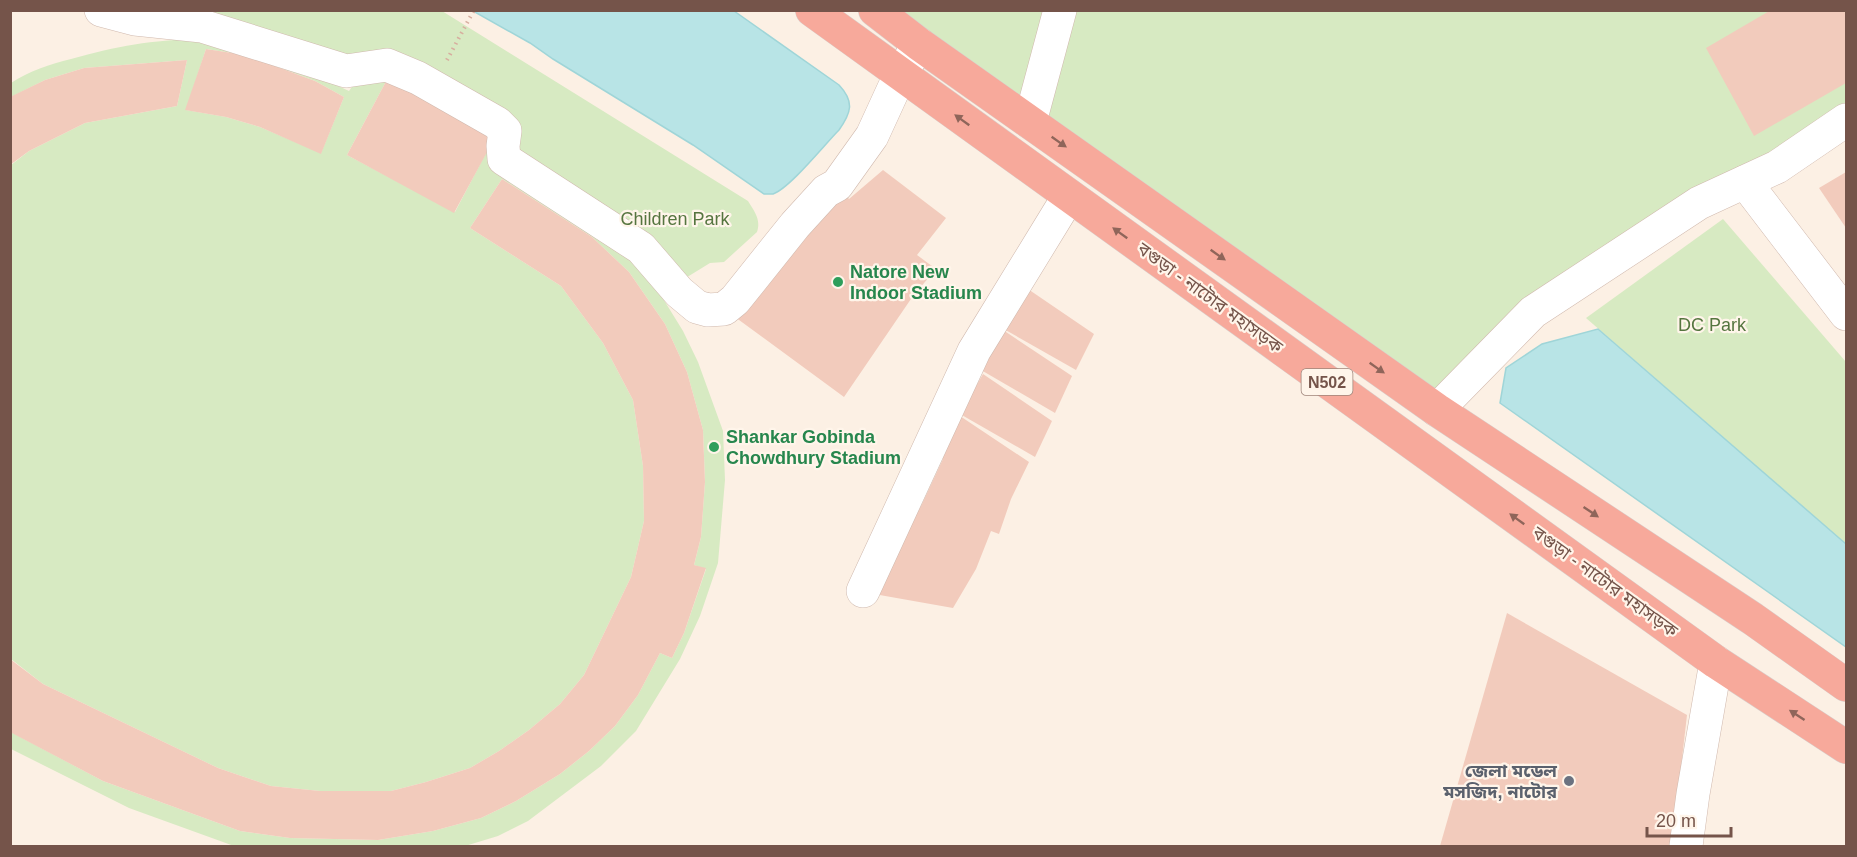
<svg xmlns="http://www.w3.org/2000/svg" width="1857" height="857" viewBox="0 0 1857 857" font-family="Arial,'Noto Sans Bengali',sans-serif">
	<rect width="100%" height="100%" fill="#fcf0e4"/>
	<g fill="#d7eac2" fill-rule="evenodd">
		<path d="M128,11H442L748,201C755,212 761,220 757,232L724,262L710,263L684,279L389,68Z"/>
		<polygon points="875,11 1846,11 1846,120 1533,312 1437,410"/>
		<path d="M199,39L243,49L299,68L349,91C360,76 371,70 390,69L491,121L502,129C503,141 495,152 495,165L507,176L566,207L615,243L654,284L683,331L698,362L723,431L725,480L718,563L700,616L680,659L636,731L601,766L528,821L498,836L465,846H234L129,808L11,749V732L103,781L240,831L290,838L378,840L433,831L481,818L516,801L560,774L589,751L615,726L638,695L660,653L672,658L684,633L706,569L694,565L701,537L705,482L703,430L687,372L665,324L629,272L592,237L502,179L470,228L561,286L603,343L633,400L643,466L644,521L631,577L584,675L560,704L529,730L499,751L470,768L426,782L391,791H320L271,786L218,768L43,684L11,659V165L29,151L85,123L177,106L187,60L84,68L45,80L11,97V83C29,71 50,64 71,59C117,46 152,40 199,39ZM206,49L245,55L315,81L344,97L321,153L260,127L226,117L186,110ZM391,72L498,130L455,212L347,155Z"/>
		<polygon points="1723,219 1846,362 1846,544 1586,318"/>
	</g>
	<g fill="#b8e4e6" stroke="#9fd5d8" stroke-width="1.5">
		<path d="M473,11H734L839,85C855,102 851,113 839,130C825,144 790,188 773,194C770,194 767,194 764,194L693,145L553,59L530,43Z"/>
		<polygon points="1598,329 1846,544 1846,647 1500,403 1506,368 1542,344"/>
	</g>
	<g fill="#f2cbbc">
		<polygon points="1771,10 1844,10 1846,16 1846,83 1754,136 1706,48"/>
		<polygon points="206,49 245,55 315,81 344,97 321,154 260,127 226,117 185,110"/>
		<polygon points="187,60 177,106 85,123 29,151 10,165 10,97 45,80 84,68"/>
		<polygon points="391,72 499,130 454,213 347,155"/>
		<polygon points="883,170 946,218 917,255 936,269 913,296 844,397 724,309 837,185 849,199"/>
		<polygon points="1846,172 1846,228 1819,188"/>
		<polygon points="502,179 592,237 629,272 665,324 687,372 703,430 705,482 701,537 694,565 706,568 684,633 672,658 660,653 638,695 615,726 589,751 560,774 516,801 481,818 433,831 378,840 290,838 240,831 103,781 10,732 10,659 43,684 218,768 271,786 320,791 391,791 426,782 470,768 499,751 529,730 560,704 584,675 631,577 644,521 643,466 633,400 603,343 561,286 470,228"/>
		<polygon points="1025,287 1094,334 1076,370 1002,328"/>
		<polygon points="1003,330 1072,376 1055,413 981,370"/>
		<polygon points="983,374 1052,421 1035,457 960,414"/>
		<polygon points="960,416 1029,462 1011,499 999,534 991,531 976,569 953,608 874,594 922,504 943,459 937,456"/>
		<polygon points="1507,613 1687,715 1672,846 1440,846"/>
	</g>
	<g fill="none" stroke-linecap="round" stroke-linejoin="round">
		<defs>
			<g id="minor">
				<polyline points="101,10 135,19 202,26 346,71 387,65 418,78 497,123 505,131 503,146 504,159 641,248 679,292 697,307 708,310 724,309 735,300 795,225 826,191 837,185 872,136 900,75 919,44"/>
				<polyline points="1030,122 1060,10"/>
				<polyline points="1745,182 1846,314"/>
				<polyline points="1437,410 1533,312 1699,203 1777,167 1846,120"/>
				<polyline points="863,591 974,351 1069,196"/>
				<polyline points="1686,846 1693,794 1716,662"/>
			</g>
			<g id="highway">
				<polyline points="812,10 1716,662 1846,747"/>
				<polyline points="875,10 919,44 1437,410 1753,619 1846,685"/>
			</g>
		</defs>
		<use href="#minor" stroke="#d0b9ae" stroke-width="34"/>
		<use href="#highway" stroke="#d8cfcc" stroke-width="34"/>
		<polyline stroke="#d7ae9f" stroke-width="4" stroke-dasharray="1.5 4.5" stroke-linecap="butt" points="447,60 474,10"/>
		<use href="#minor" stroke="#fff" stroke-width="33"/>
		<use href="#highway" stroke="#f7a99b" stroke-width="33"/>
	</g>
	<defs><path id="oneway-solid" d="M-6-.8H1V-3.2L6.5 0L1 3.2V.8H-6Z" transform="scale(1.5)"/></defs>
	<g fill="#8f655a">
		<use href="#oneway-solid" transform="translate(962 120) rotate(-144)"/>
		<use href="#oneway-solid" transform="translate(1059 142) rotate(35)"/>
		<use href="#oneway-solid" transform="translate(1120 233) rotate(-144)"/>
		<use href="#oneway-solid" transform="translate(1218 255) rotate(35)"/>
		<use href="#oneway-solid" transform="translate(1377 368) rotate(35)"/>
		<use href="#oneway-solid" transform="translate(1591 512) rotate(34)"/>
		<use href="#oneway-solid" transform="translate(1517 519) rotate(-144)"/>
		<use href="#oneway-solid" transform="translate(1797 715) rotate(-147)"/>
	</g>
	<g fill="#2e9e5b" stroke="#fff5ea" stroke-width="2">
		<circle cx="838" cy="282" r="6"/>
		<circle cx="714" cy="447" r="6"/>
	</g>
	<circle fill="#6b7280" stroke="#fff5ea" stroke-width="2" cx="1569" cy="781" r="6"/>
	<g text-anchor="middle" stroke-width="4.5" stroke-linejoin="round" paint-order="stroke">
		<rect fill="#fff5ea" stroke="#9e847a" stroke-width="1.5" x="1301.5" y="369" width="51" height="26" rx="4.5"/>
		<g font-size="16" font-weight="bold" fill="#75544a">
			<text x="1327" y="388">N502</text>
		</g>
		<g font-size="18" fill="#55753f" stroke="#fff5ea">
			<text x="675" y="225">Children Park</text>
			<text x="1712" y="331">DC Park</text>
		</g>
		<g font-size="18" font-weight="bold" fill="#27864d" stroke="#fff5ea" text-anchor="start">
			<text x="850" y="278">Natore New<tspan x="850" dy="21">Indoor Stadium</tspan></text>
			<text x="726" y="443">Shankar Gobinda<tspan x="726" dy="21">Chowdhury Stadium</tspan></text>
		</g>
		<g font-size="18" fill="#75544a" stroke="#fff5ea">
			<text transform="translate(1210 298) rotate(36)" y="6">বগুড়া - নাটোর মহাসড়ক</text>
			<text transform="translate(1605 582) rotate(36)" y="6">বগুড়া - নাটোর মহাসড়ক</text>
		</g>
		<g font-size="18" font-weight="bold" fill="#5b616d" stroke="#fff5ea" text-anchor="end">
			<text x="1557" y="777">জেলা মডেল<tspan x="1557" dy="21">মসজিদ, নাটোর</tspan></text>
		</g>
	</g>
	<rect width="1857" height="857" fill="none" stroke="#75544a" stroke-width="24"/>
	<path d="M1647 827v9h84v-9" fill="none" stroke="#75544a" stroke-width="3"/>
	<text x="1656" y="827" font-size="18" fill="#75544a" stroke="#fff5ea" stroke-width="4.5" paint-order="stroke">20 m</text>
</svg>
